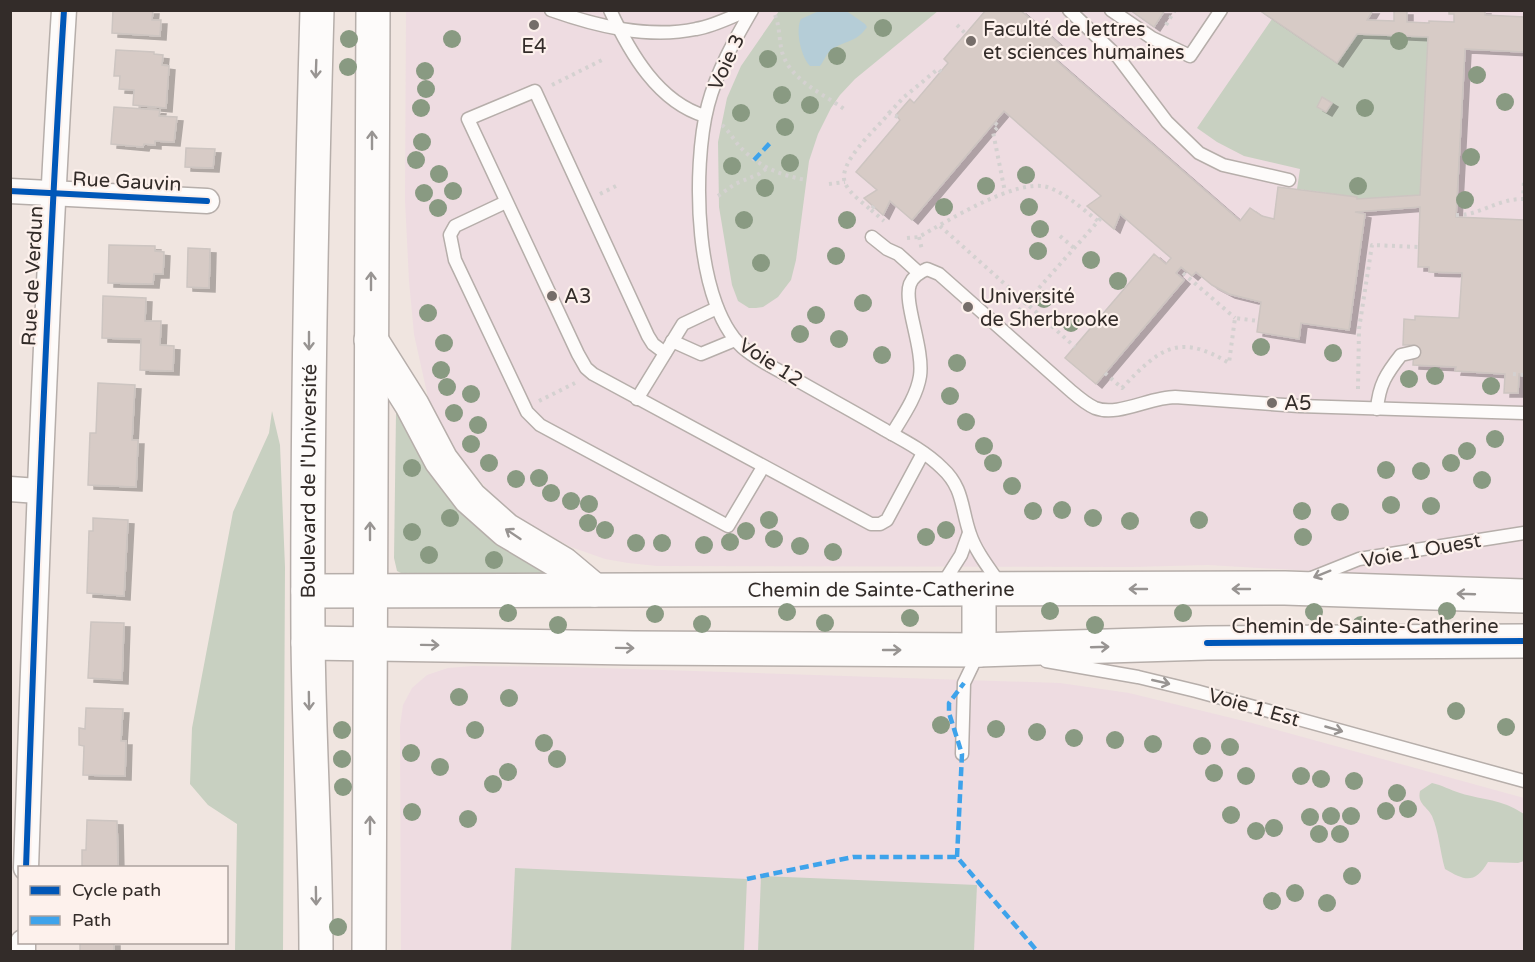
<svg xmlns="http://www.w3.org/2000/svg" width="1535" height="962" viewBox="0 0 1535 962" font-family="'Varela Round',sans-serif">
	<defs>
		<filter id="shadow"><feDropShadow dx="6" dy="4" stdDeviation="0" flood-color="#0004"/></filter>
	</defs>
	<rect width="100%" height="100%" fill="#f0e5e0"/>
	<g fill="#eedce1">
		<polygon points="406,11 1524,11 1524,583 1208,565 1132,567 657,566 628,563 605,559 571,547 518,518 497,500 455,452 428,397 414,334 409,281 405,201"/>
		<polygon points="472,666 570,667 1060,683 1129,693 1252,723 1524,798 1524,951 401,952 400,726 403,705 412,688 427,675 448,668"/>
	</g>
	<g fill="#c8d0c1">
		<polygon points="779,11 938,11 855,79 840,95 831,108 818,134 809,161 796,260 791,280 778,297 763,307 756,308 749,308 738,301 732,285 719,207 718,142 727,98 741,66"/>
		<polygon points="1272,19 1337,63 1357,34 1428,37 1420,195 1357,199 1357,197 1297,189 1300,169 1244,156 1217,142 1197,128"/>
		<polygon points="272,411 280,445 285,567 283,951 235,951 237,824 208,805 190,784 192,728 233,512 269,433"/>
		<polygon points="400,412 554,577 401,573 397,571 394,558 396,413"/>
		<path d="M1432,783C1442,785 1450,790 1460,793C1486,801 1499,798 1524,814V861L1518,863L1488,862C1475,884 1465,881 1445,869C1440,852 1439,832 1432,816C1427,806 1417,804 1420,791Z"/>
		<polygon points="515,868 747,879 744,951 511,951"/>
		<polygon points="761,876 977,885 974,951 758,951"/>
	</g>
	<path fill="#b5cdd7" d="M845,10L865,24L867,27C856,43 845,40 831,50C826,54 824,61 820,66H810C801,57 795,30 801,19L819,11Z"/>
	<g fill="#d7cbc6" stroke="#cdc5c1" stroke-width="1.5" filter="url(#shadow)">
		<polygon points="113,10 153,10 152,20 161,20 160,36 112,33"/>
		<polygon points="986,10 1020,10 1060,45 1051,56 1240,221 1250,208 1262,216 1274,219 1278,187 1357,197 1357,199 1420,195 1428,37 1357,34 1337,63 1259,10 1373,10 1367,20 1394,21 1394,11 1407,11 1407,22 1429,23 1429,21 1454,22 1454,14 1449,14 1449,10 1485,10 1485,15 1524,17 1524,52 1465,49 1456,217 1524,220 1524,375 1519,374 1518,393 1504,393 1505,374 1455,371 1456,367 1413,365 1414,345 1403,345 1404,319 1415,320 1415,316 1459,318 1462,273 1429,272 1429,267 1418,267 1420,207 1355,212 1365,214 1349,330 1301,323 1299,339 1257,332 1261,302 1229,294 1212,285 1196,272 1192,276 1181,267 1176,273 1184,280 1096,384 1065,358 1154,254 1166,264 1171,258 1120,214 1114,229 1087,206 1101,196 1004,111 912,220 890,201 883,215 864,198 877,190 856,172 900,120 896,115 910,99 914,103 948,63 944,59"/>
		<polygon points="1130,10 1165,10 1154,27"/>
		<polygon points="116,50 154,52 154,54 163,55 162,65 169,66 166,108 133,105 134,90 119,89 120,76 114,76"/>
		<polygon points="1322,97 1332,103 1326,112 1317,107"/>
		<polygon points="114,107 160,110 159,116 177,117 174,142 155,141 155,145 144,144 143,147 111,144"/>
		<polygon points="186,148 215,149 213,168 185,167"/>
		<polygon points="109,245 155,246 155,251 164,252 163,274 154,274 153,284 108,283"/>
		<polygon points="188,248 210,249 209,288 187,287"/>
		<polygon points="103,296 146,298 145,321 161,321 160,345 174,346 173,371 140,370 141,339 102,338"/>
		<polygon points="98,383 135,385 132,440 138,440 136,487 88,485 90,433 96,433"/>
		<polygon points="93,518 128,520 124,596 87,593 89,531 93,531"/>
		<polygon points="91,622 124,623 122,680 88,678"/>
		<polygon points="86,708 123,709 121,741 126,741 125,776 83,775 84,746 79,745 79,728 85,729"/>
		<polygon points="87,820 117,821 118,868 82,868 82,850 86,850"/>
		<polygon points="80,942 114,942 114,951 119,952 80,952"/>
	</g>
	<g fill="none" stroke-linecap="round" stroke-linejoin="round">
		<defs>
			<g id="service">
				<path d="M551,10C596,26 648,39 696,29C714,26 731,17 748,10"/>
				<path d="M610,10C630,53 658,102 705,116"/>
				<path d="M752,10C734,41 717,71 708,105C692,166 693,310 747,351C764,364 784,373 802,383C830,399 858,414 885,430C905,441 926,452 942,468C964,488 961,509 970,534C976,552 989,568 1000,584"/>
				<polyline points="1069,10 1118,57 1167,122 1199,153 1223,165 1289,180"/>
				<polyline points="1111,10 1152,38 1190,56 1221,10"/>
				<polyline points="506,202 455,226 450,235 455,260 527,412 540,425 728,526 763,467"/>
				<polyline points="872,237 887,249 898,254 919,273"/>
				<polyline points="672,341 701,354 735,340"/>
				<polyline points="665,353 653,344 648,336 535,91 468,119 578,354 586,368 593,374 871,524 880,524 887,520 923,453"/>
				<polyline points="637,399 683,324 717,308"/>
				<path d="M1377,409C1379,385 1386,374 1401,355L1414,352"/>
				<path d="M892,434C903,416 917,396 920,376C924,348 903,302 910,284C913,276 920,272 927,269L939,274L1071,391C1078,397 1086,404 1095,408C1118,417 1150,397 1175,397L1299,406L1524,413"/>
				<polyline points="1309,579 1359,559 1524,533"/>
				<polyline points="942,585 961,555 969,533"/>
				<polyline points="1046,661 1138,677 1196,691 1524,781"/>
				<polyline points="962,754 964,683 978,654"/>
			</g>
			<g id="minor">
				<polyline points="10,191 207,201"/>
				<polyline points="10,489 38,491"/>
				<path d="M26,868C36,582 46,296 64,10"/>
				<polyline points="23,952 23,942"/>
			</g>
			<g id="secondary">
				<polyline points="371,340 412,405 441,460 470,498 506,530 563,564 594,590"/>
				<path id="s1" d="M308,591L1285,588L1524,596"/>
				<polyline points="308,643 633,648 979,650 1207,643 1524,641"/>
				<polyline points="979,650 979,590"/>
				<path id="s2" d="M316,952C316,847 309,744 308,639C307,430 311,220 317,10"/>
				<polyline points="369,952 373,10"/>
			</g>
		</defs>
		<use href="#service" stroke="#b6aeaa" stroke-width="15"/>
		<use href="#minor" stroke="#b6aeaa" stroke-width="27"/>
		<use href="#secondary" stroke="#b6aeaa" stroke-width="36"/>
		<g stroke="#d4d1d0" stroke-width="4" stroke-dasharray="3 4.5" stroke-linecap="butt">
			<polyline points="1401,11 1401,10"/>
			<path d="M775,15C780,27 779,40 782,52C790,80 822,93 844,109"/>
			<polyline points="957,25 966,34"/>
			<polyline points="1166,25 1175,10"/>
			<polyline points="552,85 602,60"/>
			<polyline points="889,113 904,97 938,69 941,72"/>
			<polyline points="995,123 999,126 993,132 1005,192"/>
			<path d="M722,125C729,131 734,140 740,147C759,167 780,175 806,180"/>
			<polyline points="829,184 845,182"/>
			<polyline points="600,194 616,186"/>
			<polyline points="718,196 735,184 759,174 767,168"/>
			<path d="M874,206L871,210C862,202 850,194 845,183C837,162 877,129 889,113L898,117"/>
			<polyline points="871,210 884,221"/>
			<path d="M1456,215C1479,216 1496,199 1523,199L1524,181"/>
			<polyline points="940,226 1075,347"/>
			<polyline points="1060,236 1074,248"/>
			<polyline points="919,237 922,250"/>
			<path d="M907,238L919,237C947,221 1017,178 1047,187C1066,193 1082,209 1098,221"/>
			<polyline points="1183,273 1235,318"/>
			<polyline points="1014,316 1101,218"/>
			<path d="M1105,373L1122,388C1159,349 1178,332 1229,363L1235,318L1258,321"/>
			<polyline points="1513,374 1524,375"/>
			<polyline points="1358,389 1359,329 1372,245 1418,247"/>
			<polyline points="539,401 575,383"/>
			<polyline points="1483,952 1503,952"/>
		</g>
		<use href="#service" stroke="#fdfbfa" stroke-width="12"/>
		<use href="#minor" stroke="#fdfbfa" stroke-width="24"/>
		<use href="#secondary" stroke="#fdfbfa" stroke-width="33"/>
		<g stroke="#3ea3eb" stroke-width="4.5" stroke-dasharray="9 4.5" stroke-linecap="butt">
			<polyline points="754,160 772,141"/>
			<polyline points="957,857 962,754 949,713 949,703 964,683"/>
			<polyline points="747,879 853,857 957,857 1038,952"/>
		</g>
		<defs>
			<g id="cycleway">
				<polyline points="10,191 207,201"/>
				<polyline points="1207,643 1524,641"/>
				<path d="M26,868C36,582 46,296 64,10"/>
			</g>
		</defs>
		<use href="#cycleway" stroke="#fdf1ec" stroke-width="10"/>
		<use href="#cycleway" stroke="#0057b8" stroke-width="6"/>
	</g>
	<g fill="#899a82">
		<circle cx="883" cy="28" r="9"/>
		<circle cx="349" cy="39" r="9"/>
		<circle cx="452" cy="39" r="9"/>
		<circle cx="1399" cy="41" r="9"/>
		<circle cx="837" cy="56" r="9"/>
		<circle cx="768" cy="59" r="9"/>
		<circle cx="348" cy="67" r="9"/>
		<circle cx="425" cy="71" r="9"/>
		<circle cx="1477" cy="75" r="9"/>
		<circle cx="426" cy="89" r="9"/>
		<circle cx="782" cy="95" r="9"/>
		<circle cx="1505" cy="102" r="9"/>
		<circle cx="810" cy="105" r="9"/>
		<circle cx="421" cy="108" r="9"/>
		<circle cx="1365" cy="108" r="9"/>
		<circle cx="741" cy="113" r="9"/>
		<circle cx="785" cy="127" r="9"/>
		<circle cx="422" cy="142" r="9"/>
		<circle cx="1471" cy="157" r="9"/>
		<circle cx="416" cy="160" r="9"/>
		<circle cx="790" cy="163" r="9"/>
		<circle cx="732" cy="166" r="9"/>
		<circle cx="439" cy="174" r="9"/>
		<circle cx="1026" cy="175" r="9"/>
		<circle cx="986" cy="186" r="9"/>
		<circle cx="1358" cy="186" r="9"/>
		<circle cx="765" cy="188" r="9"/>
		<circle cx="453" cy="191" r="9"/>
		<circle cx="424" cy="193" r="9"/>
		<circle cx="1465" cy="200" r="9"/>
		<circle cx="944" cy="207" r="9"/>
		<circle cx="1029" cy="207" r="9"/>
		<circle cx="438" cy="208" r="9"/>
		<circle cx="744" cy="220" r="9"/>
		<circle cx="847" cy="220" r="9"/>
		<circle cx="1040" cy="229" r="9"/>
		<circle cx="1038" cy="251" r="9"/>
		<circle cx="836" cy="256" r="9"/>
		<circle cx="1091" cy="260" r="9"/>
		<circle cx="761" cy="263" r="9"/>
		<circle cx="1118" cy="281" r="9"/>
		<circle cx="1044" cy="299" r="9"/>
		<circle cx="863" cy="303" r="9"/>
		<circle cx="428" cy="313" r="9"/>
		<circle cx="816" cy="315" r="9"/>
		<circle cx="1071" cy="323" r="9"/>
		<circle cx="800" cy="334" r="9"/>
		<circle cx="839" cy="339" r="9"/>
		<circle cx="444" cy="343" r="9"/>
		<circle cx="1261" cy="347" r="9"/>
		<circle cx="1333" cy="353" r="9"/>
		<circle cx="882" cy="355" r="9"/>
		<circle cx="957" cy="363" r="9"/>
		<circle cx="441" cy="370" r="9"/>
		<circle cx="1435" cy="376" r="9"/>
		<circle cx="1409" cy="379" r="9"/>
		<circle cx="1491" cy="386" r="9"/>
		<circle cx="447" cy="387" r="9"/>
		<circle cx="471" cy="394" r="9"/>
		<circle cx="950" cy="396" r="9"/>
		<circle cx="454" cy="413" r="9"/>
		<circle cx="966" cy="422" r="9"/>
		<circle cx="478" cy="425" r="9"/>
		<circle cx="1495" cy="439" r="9"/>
		<circle cx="471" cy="444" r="9"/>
		<circle cx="984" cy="446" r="9"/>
		<circle cx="1467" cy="451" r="9"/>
		<circle cx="489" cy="463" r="9"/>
		<circle cx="993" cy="463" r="9"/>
		<circle cx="1451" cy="463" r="9"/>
		<circle cx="412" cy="468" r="9"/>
		<circle cx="1386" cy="470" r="9"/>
		<circle cx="1421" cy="471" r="9"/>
		<circle cx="539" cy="478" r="9"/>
		<circle cx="516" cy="479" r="9"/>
		<circle cx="1482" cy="480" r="9"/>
		<circle cx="1012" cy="486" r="9"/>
		<circle cx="551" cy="493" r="9"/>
		<circle cx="571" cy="501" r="9"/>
		<circle cx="589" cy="504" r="9"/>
		<circle cx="1391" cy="505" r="9"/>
		<circle cx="1431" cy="506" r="9"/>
		<circle cx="1062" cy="510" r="9"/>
		<circle cx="1033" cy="511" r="9"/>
		<circle cx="1302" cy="511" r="9"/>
		<circle cx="1340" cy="512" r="9"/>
		<circle cx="450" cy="518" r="9"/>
		<circle cx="1093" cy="518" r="9"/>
		<circle cx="769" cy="520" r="9"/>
		<circle cx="1199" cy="520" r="9"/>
		<circle cx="1130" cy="521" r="9"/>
		<circle cx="588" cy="523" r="9"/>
		<circle cx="605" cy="530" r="9"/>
		<circle cx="946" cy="530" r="9"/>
		<circle cx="746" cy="531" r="9"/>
		<circle cx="412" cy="532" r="9"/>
		<circle cx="926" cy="537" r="9"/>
		<circle cx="1303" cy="537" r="9"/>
		<circle cx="774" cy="539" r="9"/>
		<circle cx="730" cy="542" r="9"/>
		<circle cx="636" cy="543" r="9"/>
		<circle cx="662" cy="543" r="9"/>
		<circle cx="704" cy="545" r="9"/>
		<circle cx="800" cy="546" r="9"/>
		<circle cx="833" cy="552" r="9"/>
		<circle cx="429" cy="555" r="9"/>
		<circle cx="494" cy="560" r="9"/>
		<circle cx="1050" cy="611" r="9"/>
		<circle cx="1447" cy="611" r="9"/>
		<circle cx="787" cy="612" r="9"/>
		<circle cx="1314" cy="612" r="9"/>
		<circle cx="508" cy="613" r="9"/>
		<circle cx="1183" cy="613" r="9"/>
		<circle cx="655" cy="614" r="9"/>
		<circle cx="910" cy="618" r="9"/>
		<circle cx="825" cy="623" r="9"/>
		<circle cx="702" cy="624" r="9"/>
		<circle cx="558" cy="625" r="9"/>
		<circle cx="1095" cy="625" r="9"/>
		<circle cx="1361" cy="625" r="9"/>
		<circle cx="459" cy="697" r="9"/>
		<circle cx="509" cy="698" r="9"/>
		<circle cx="1456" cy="711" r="9"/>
		<circle cx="941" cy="725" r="9"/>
		<circle cx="1506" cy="727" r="9"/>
		<circle cx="996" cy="729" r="9"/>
		<circle cx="342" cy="730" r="9"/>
		<circle cx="475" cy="730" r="9"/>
		<circle cx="1037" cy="732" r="9"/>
		<circle cx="1074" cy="738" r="9"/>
		<circle cx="1115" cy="740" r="9"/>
		<circle cx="544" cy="743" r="9"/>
		<circle cx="1153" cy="744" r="9"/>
		<circle cx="1202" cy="746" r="9"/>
		<circle cx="1230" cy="747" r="9"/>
		<circle cx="411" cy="753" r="9"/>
		<circle cx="342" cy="759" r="9"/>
		<circle cx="557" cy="759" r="9"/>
		<circle cx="440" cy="767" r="9"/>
		<circle cx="508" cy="772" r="9"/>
		<circle cx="1214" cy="773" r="9"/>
		<circle cx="1246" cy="776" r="9"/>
		<circle cx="1301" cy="776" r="9"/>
		<circle cx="1321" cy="779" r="9"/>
		<circle cx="1354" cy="781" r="9"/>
		<circle cx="493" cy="784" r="9"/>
		<circle cx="343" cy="787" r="9"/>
		<circle cx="1397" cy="793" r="9"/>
		<circle cx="1408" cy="809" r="9"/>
		<circle cx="1386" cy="811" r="9"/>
		<circle cx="412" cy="812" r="9"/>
		<circle cx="1231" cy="815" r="9"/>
		<circle cx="1331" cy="816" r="9"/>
		<circle cx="1351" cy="816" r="9"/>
		<circle cx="1310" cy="817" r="9"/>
		<circle cx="468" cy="819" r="9"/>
		<circle cx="1274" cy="828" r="9"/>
		<circle cx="1256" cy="831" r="9"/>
		<circle cx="1319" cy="834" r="9"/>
		<circle cx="1340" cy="834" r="9"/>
		<circle cx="1352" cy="876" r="9"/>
		<circle cx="1295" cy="893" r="9"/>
		<circle cx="1272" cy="901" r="9"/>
		<circle cx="1327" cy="903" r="9"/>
		<circle cx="338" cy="927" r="9"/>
	</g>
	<defs><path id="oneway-shaft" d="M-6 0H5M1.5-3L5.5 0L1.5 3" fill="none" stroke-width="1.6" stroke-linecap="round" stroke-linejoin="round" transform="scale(1.5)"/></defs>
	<g stroke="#989492">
		<use href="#oneway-shaft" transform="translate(316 69) rotate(92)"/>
		<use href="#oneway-shaft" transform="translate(372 140) rotate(-90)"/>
		<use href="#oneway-shaft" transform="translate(371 281) rotate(-90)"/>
		<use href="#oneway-shaft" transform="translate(309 341) rotate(90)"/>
		<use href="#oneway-shaft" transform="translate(370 531) rotate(-90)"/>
		<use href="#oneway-shaft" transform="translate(513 534) rotate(-146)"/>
		<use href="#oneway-shaft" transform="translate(1322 574) rotate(158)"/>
		<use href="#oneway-shaft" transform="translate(1138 589) rotate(180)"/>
		<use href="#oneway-shaft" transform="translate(1241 589) rotate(180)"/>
		<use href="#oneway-shaft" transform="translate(1466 594) rotate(-178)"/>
		<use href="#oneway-shaft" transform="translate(430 645) rotate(1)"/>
		<use href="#oneway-shaft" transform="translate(1100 647) rotate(-2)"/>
		<use href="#oneway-shaft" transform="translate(625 648) rotate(1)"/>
		<use href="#oneway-shaft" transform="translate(892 650)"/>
		<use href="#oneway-shaft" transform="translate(1161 682) rotate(13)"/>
		<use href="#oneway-shaft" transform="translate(309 701) rotate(89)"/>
		<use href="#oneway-shaft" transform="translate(1334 729) rotate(16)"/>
		<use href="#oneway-shaft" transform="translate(370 825) rotate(-90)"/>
		<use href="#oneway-shaft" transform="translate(316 896) rotate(89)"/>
	</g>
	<g fill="#756d69" stroke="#fdf1ec" stroke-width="2">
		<circle cx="534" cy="25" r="6"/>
		<circle cx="971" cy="41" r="6"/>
		<circle cx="552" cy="296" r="6"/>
		<circle cx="968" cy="307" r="6"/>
		<circle cx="1272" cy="403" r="6"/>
	</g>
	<g text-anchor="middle" stroke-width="4.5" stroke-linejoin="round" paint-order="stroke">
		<g font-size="20" fill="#332c29" stroke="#fdf1ec" text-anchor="start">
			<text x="983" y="36">Faculté de lettres<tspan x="983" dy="23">et sciences humaines</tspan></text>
			<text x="534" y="53" text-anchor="middle">E4</text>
			<text x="564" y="303">A3</text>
			<text x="980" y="303">Université<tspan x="980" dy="23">de Sherbrooke</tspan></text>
			<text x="1284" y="410">A5</text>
		</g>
		<g font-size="20" fill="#332c29" stroke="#fdf1ec">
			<text transform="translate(726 62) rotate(-65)" y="7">Voie 3</text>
			<text transform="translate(127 181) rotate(3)" y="7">Rue Gauvin</text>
			<text transform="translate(32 276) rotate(-87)" y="7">Rue de Verdun</text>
			<text transform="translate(771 362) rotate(33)" y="7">Voie 12</text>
			<text dy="7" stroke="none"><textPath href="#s2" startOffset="471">Boulevard de l'Université</textPath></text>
			<text transform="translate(1421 550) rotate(-10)" y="7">Voie 1 Ouest</text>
			<text dy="7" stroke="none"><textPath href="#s1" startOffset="573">Chemin de Sainte-Catherine</textPath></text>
			<text x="1365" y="633">Chemin de Sainte-Catherine</text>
			<text transform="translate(1254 707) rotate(16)" y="7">Voie 1 Est</text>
		</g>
	</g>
	<rect width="1535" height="962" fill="none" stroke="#332c29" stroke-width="24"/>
	<rect x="18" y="866" width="210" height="78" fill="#fdf1ec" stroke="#aca29e" stroke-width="1.5"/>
	<rect x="30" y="886" width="30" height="9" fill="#0057b8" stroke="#aca29e" stroke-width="1.5"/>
	<text x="72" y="896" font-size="18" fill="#332c29">Cycle path</text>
	<rect x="30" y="916" width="30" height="9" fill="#3ea3eb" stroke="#aca29e" stroke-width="1.5"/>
	<text x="72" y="926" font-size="18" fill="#332c29">Path</text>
</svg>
